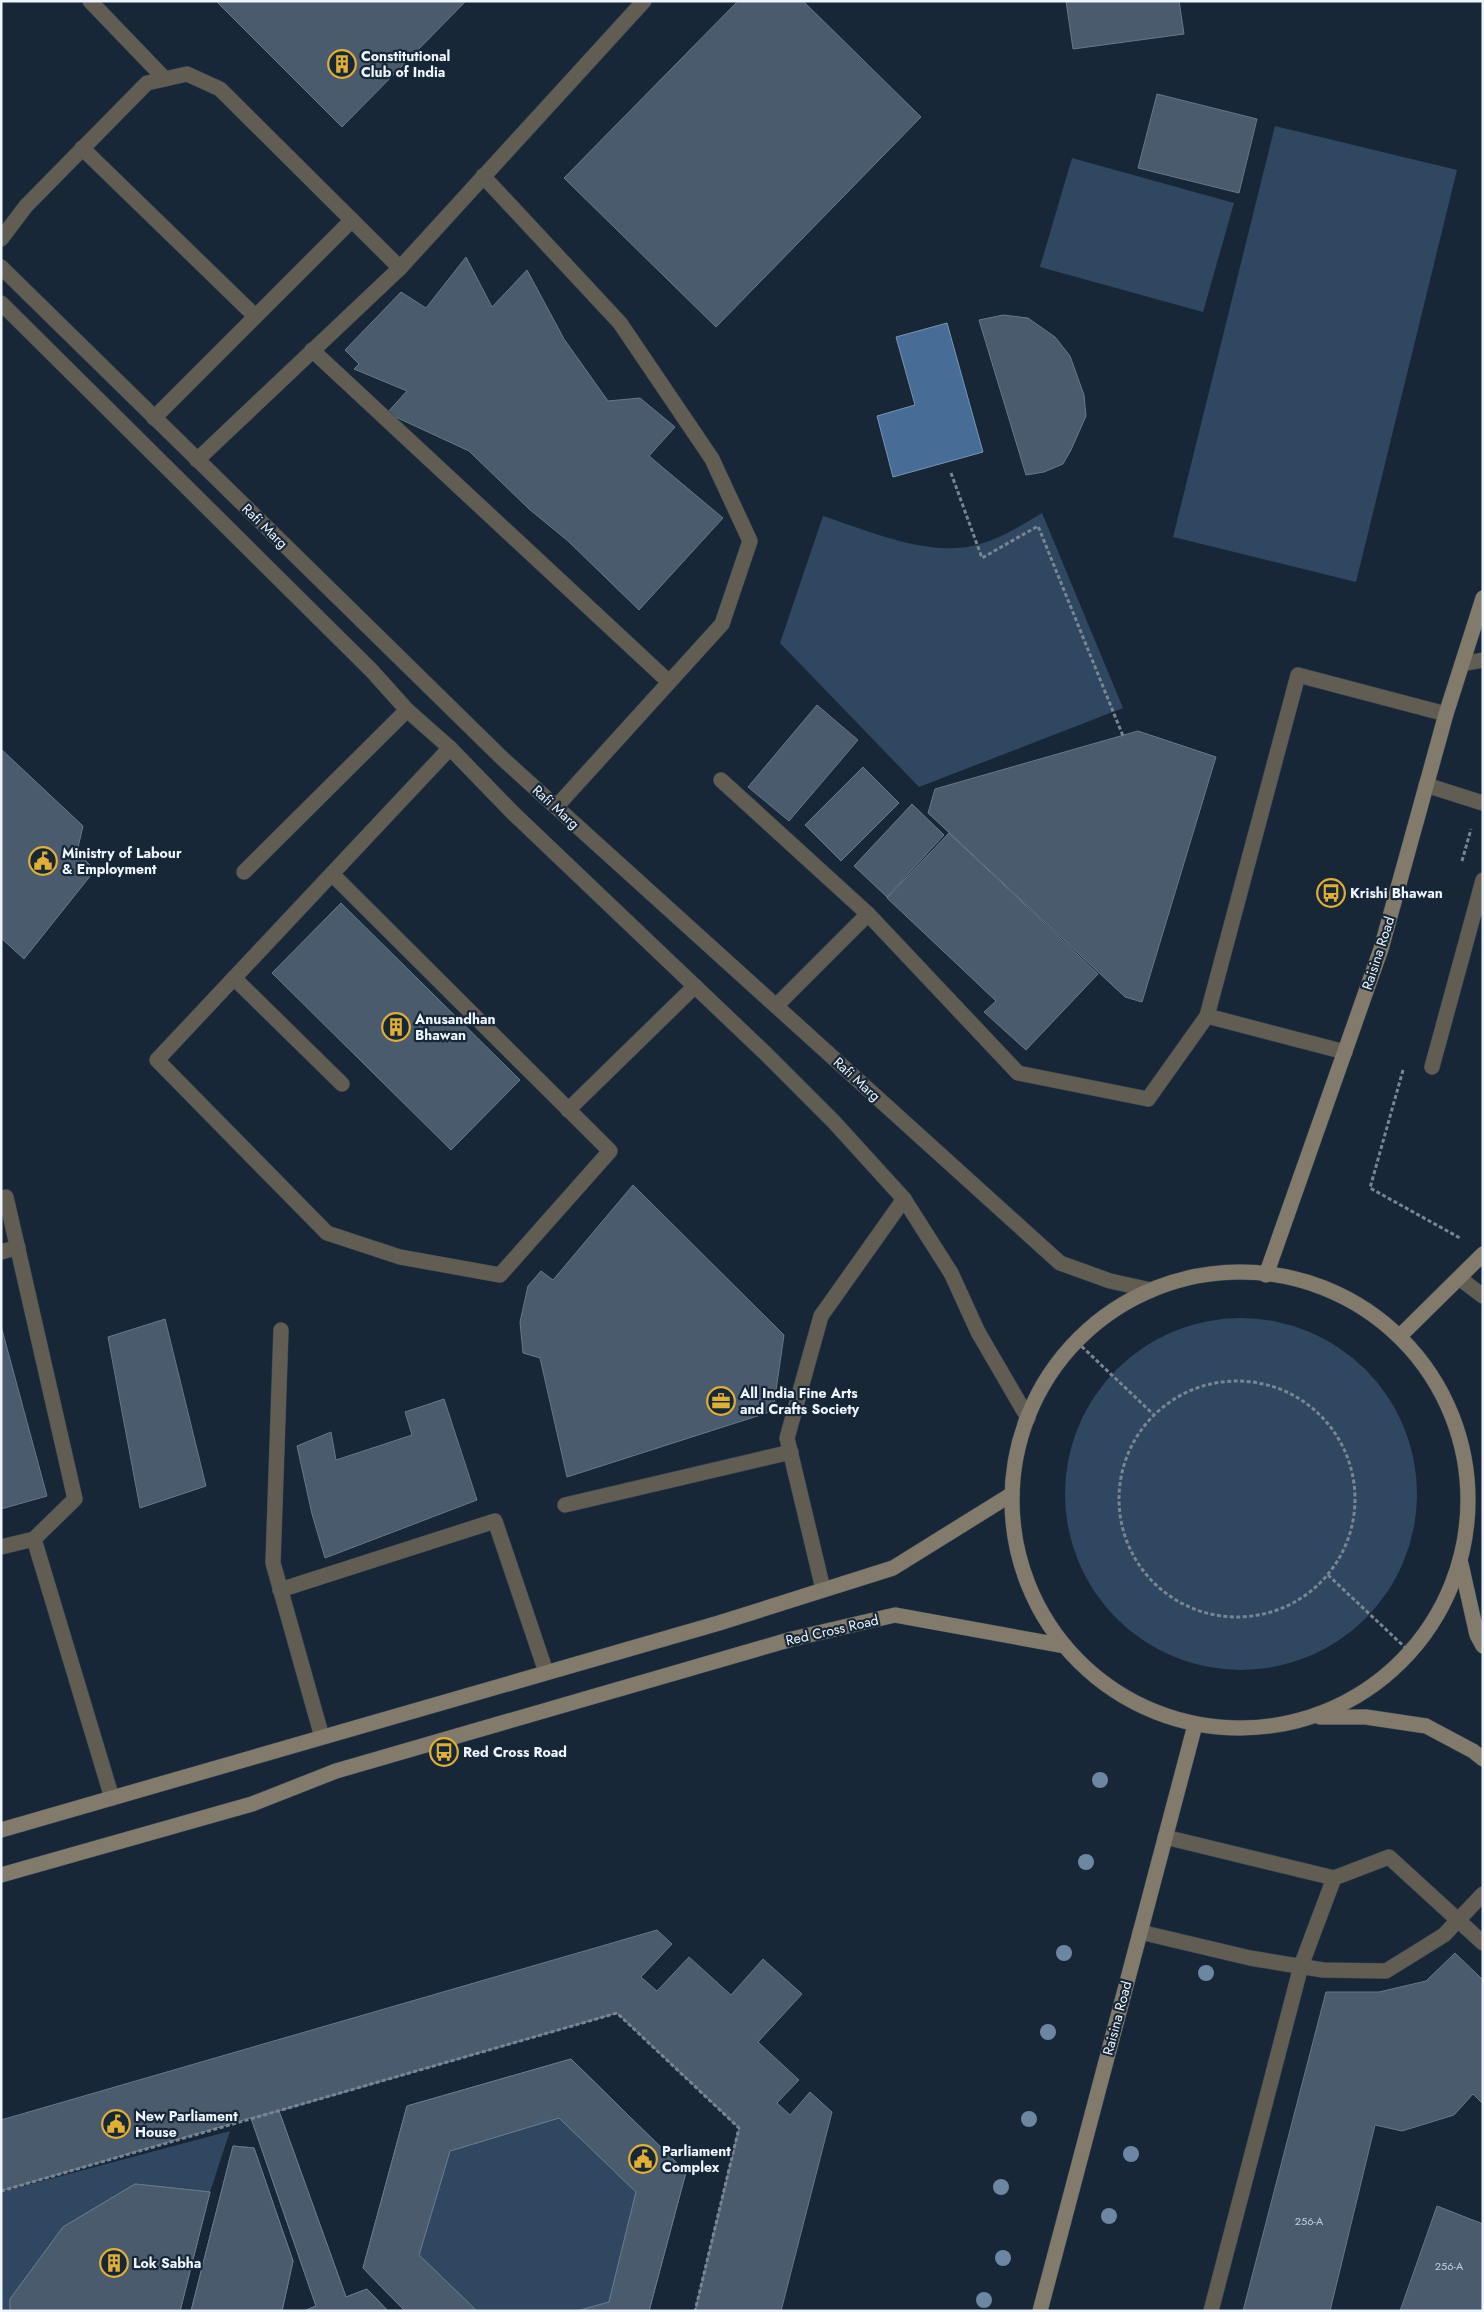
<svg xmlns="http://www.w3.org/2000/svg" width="1484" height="2312" viewBox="0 0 1484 2312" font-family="Jost,sans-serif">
	<rect width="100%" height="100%" fill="#182737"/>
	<g fill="#2f4760">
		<polygon points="1275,126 1457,170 1356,582 1173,537"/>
		<polygon points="1072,158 1234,203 1203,312 1040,267"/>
		<path d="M1042,513L1123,708L919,787L780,643L823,516C869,531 932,559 980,544C1002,538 1022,525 1042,513Z"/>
		<circle cx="1241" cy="1494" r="176"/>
		<polygon points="559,2118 636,2192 609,2302 577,2311 477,2311 419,2255 450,2151"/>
		<polygon points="230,2131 210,2192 135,2184 63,2227 10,2299 10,2311 1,2311 1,2192"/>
	</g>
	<polygon fill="#476c95" stroke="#7995b4" points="947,323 983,452 893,477 877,416 915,405 896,337"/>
	<g fill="#4b5b6e" stroke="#66788c">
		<polygon points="216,1 466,1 342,127"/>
		<polygon points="738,1 803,1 921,117 716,327 564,178"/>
		<polygon points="1066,1 1179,1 1184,34 1073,49"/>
		<polygon points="1157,94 1257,119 1239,193 1138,168"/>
		<polygon points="466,257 492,307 527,270 564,339 608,401 640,398 675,427 649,456 723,518 639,610 568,541 529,509 469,451 387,413 407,391 354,369 359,364 345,350 401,292 426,308"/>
		<polygon points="1003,315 1028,318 1055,337 1070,356 1084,395 1086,416 1071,450 1063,464 1044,472 1026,475 979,320"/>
		<polygon points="817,705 858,740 789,821 748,787"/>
		<polygon points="1138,731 1216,757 1142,1002 1125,997 928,813 935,789"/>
		<polygon points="1,749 83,826 77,852 95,870 24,959 1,938"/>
		<polygon points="863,767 899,803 841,861 805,825"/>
		<polygon points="912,804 944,835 887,897 854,866"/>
		<polygon points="949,833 1098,974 1026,1050 984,1012 996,1001 887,898"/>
		<polygon points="341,903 520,1080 451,1150 272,973"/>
		<polygon points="633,1185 784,1335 773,1411 567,1477 540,1358 523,1353 520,1322 528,1286 541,1271 553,1280"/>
		<polygon points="165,1319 206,1486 140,1508 108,1337"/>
		<polygon points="1,1326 47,1496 1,1509"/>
		<polygon points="444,1399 477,1500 325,1558 312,1514 297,1446 331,1432 336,1460 412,1435 405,1412"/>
		<polygon points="657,1930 672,1944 641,1977 657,1991 689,1957 731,1995 763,1959 802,1994 758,2042 799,2080 777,2103 790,2115 810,2092 832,2112 781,2311 695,2311 739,2128 617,2013 279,2111 346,2297 367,2289 388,2311 304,2311 316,2306 251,2118 1,2191 1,2120"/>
		<polygon points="1455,1953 1483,1980 1483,2104 1473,2094 1454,2115 1402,2131 1375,2125 1330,2311 1243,2311 1326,1992 1379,1992 1426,1981"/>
		<polygon points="571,2059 686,2172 649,2311 577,2311 609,2302 636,2192 559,2118 450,2151 419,2255 477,2311 405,2311 363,2268 407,2106"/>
		<polygon points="571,2059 686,2172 649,2311 577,2311 609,2302 636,2192 559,2118 450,2151 419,2255 477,2311 405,2311 363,2268 407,2106"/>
		<polygon points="279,2111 346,2297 367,2289 388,2311 304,2311 316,2306 251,2118"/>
		<polygon points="233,2146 254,2148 293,2261 282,2311 191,2311"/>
		<polygon points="233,2146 254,2148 293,2261 282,2311 191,2311"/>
		<polygon points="135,2184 210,2192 180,2311 10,2311 10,2299 63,2227"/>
		<polygon points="135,2184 210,2192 180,2311 10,2311 10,2299 63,2227"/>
		<polygon points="1437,2206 1483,2224 1483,2311 1400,2311"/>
	</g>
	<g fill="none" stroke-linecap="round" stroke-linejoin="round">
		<defs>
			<g id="lane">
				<polyline points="483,176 620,323 712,459 750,541 722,624 556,807"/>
				<polyline points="1,239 26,206 147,83 187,74 220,89 400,268"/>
				<polyline points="312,350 669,682"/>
				<polyline points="1462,664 1483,660"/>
				<polyline points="721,780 868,914 1018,1073 1148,1099 1207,1016"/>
				<polyline points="1426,785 1483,803"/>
				<polyline points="244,872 407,710"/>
				<polyline points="332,874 610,1151 500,1275 400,1257 327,1233 157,1060 450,748"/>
				<polyline points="234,978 342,1084"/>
				<polyline points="776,1006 868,914"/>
				<polyline points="1345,1052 1207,1016 1298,675 1446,714"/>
				<polyline points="1432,1067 1483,880"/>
				<polyline points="568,1110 695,986"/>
				<polyline points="1,1252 18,1247"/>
				<polyline points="1459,1278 1483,1296"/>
				<polyline points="281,1330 273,1563 322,1737"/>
				<polyline points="565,1505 791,1452"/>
				<polyline points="34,1539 112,1798"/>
				<polyline points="1,1547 34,1539 75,1499 6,1197"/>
				<polyline points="823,1589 787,1438 821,1316 904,1199"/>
				<polyline points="280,1590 495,1521 546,1672"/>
				<polyline points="1165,1837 1334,1878 1389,1857 1483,1943"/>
				<polyline points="1140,1932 1250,1958 1323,1970 1386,1971 1444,1935 1483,1894"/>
				<polyline points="1211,2311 1301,1966 1334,1878"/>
			</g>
			<g id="street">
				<polyline points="90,1 165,79"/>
				<polyline points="82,148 255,316"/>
				<polyline points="1,267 503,759 1060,1263 1110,1281 1151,1290"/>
				<polyline points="1,303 372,671 407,710 450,748 513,813 765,1053 834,1122 904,1199 951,1273 978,1332 1028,1418"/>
				<polyline points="154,418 352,220"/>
				<polyline points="197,460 400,268 644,1"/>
			</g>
			<g id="secondary">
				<circle cx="1240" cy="1500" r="228"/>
				<polyline points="1266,1275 1381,949 1446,714 1483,598"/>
				<polyline points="1400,1336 1483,1254"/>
				<polyline points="1461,1564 1477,1635 1483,1646"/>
				<polyline points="1320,1717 1366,1717 1426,1726 1473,1751 1483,1759"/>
				<polyline points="1,1830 719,1623 893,1568 1012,1494"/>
				<polyline points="1,1875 252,1804 336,1771 792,1639 895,1615 1065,1646"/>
				<polyline points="1040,2311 1195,1725"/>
			</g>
		</defs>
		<use href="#lane" stroke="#364453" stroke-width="16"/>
		<use href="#street" stroke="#364453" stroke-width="16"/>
		<use href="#secondary" stroke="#364453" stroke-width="16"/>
		<g stroke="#798592" stroke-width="3" stroke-dasharray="4 2.5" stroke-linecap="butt">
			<polyline points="951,473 982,558 1038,526 1123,736"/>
			<polyline points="1462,861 1471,829"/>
			<polyline points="1403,1070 1370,1188 1460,1238"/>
			<polyline points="1077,1342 1153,1414"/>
			<circle cx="1237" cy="1499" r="118"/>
			<polyline points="1328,1575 1411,1653"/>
			<polyline points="1,2191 617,2013 739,2128 695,2311"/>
		</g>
		<use href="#lane" stroke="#615d53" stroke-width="15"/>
		<use href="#street" stroke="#615d53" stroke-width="15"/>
		<use href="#secondary" stroke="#827b6b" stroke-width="15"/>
	</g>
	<g fill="#6d87a3">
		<circle cx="1100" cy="1780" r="8"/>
		<circle cx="1086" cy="1862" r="8"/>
		<circle cx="1064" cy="1953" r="8"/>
		<circle cx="1206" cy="1973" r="8"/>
		<circle cx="1048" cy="2032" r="8"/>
		<circle cx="1029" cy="2119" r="8"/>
		<circle cx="1131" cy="2154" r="8"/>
		<circle cx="1001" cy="2187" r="8"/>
		<circle cx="1109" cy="2216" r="8"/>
		<circle cx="1003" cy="2258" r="8"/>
		<circle cx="984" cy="2300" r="8"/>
	</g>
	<defs>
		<symbol id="building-ring" viewBox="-11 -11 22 22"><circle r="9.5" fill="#182737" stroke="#dfb034" stroke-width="1.5"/><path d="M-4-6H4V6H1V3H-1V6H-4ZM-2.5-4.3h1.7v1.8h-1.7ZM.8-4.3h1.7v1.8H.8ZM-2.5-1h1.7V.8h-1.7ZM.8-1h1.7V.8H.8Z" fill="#dfb034"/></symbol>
		<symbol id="civic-ring" viewBox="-11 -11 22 22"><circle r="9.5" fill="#182737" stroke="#dfb034" stroke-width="1.5"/><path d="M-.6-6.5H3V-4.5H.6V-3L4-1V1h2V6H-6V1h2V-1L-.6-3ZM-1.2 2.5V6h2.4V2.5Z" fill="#dfb034"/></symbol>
		<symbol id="bus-ring" viewBox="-11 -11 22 22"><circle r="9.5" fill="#182737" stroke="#dfb034" stroke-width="1.5"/><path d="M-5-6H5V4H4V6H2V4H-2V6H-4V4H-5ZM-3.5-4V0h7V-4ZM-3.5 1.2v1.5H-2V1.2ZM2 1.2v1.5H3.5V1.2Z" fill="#dfb034"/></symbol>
		<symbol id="office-ring" viewBox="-11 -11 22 22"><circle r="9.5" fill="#182737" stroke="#dfb034" stroke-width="1.5"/><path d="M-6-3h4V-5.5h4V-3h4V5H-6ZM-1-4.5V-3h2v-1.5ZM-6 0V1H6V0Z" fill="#dfb034"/></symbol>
	</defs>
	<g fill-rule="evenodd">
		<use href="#building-ring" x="326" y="48" width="32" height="32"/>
		<use href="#civic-ring" x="27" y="845" width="32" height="32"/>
		<use href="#bus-ring" x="1315" y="877" width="32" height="32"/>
		<use href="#building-ring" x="380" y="1011" width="32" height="32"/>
		<use href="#office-ring" x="705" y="1385" width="32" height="32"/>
		<use href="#bus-ring" x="428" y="1736" width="32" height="32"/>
		<use href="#civic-ring" x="100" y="2108" width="32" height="32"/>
		<use href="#civic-ring" x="627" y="2143" width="32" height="32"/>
		<use href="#building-ring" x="98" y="2247" width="32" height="32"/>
	</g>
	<g text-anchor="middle" stroke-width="4.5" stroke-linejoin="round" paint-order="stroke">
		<g font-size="11" fill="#c4ceda">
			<text x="1309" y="2225">256-A</text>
			<text x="1449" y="2270">256-A</text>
		</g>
		<g font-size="14" font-weight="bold" fill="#edf5fe" stroke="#182737" text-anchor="start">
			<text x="361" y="61">Constitutional<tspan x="361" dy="16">Club of India</tspan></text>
			<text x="62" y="858">Ministry of Labour<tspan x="62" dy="16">&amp; Employment</tspan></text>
			<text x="1350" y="898">Krishi Bhawan</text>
			<text x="415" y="1024">Anusandhan<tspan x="415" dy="16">Bhawan</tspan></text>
			<text x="740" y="1398">All India Fine Arts<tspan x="740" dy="16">and Crafts Society</tspan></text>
			<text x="463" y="1757">Red Cross Road</text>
			<text x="135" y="2121">New Parliament<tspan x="135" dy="16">House</tspan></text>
			<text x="662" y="2156">Parliament<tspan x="662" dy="16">Complex</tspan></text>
			<text x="133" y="2268">Lok Sabha</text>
		</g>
		<g font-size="14" fill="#edf5fe" stroke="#182737">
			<text transform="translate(265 526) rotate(44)" y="5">Rafi Marg</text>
			<text transform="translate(556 807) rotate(42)" y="5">Rafi Marg</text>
			<text transform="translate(1378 953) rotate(-72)" y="5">Raisina Road</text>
			<text transform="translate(857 1079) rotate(42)" y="5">Rafi Marg</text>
			<text transform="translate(832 1630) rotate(-13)" y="5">Red Cross Road</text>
			<text transform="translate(1117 2018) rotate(-75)" y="5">Raisina Road</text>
		</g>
	</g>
	<rect width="1484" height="2312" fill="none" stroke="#edf5fe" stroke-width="5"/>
</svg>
